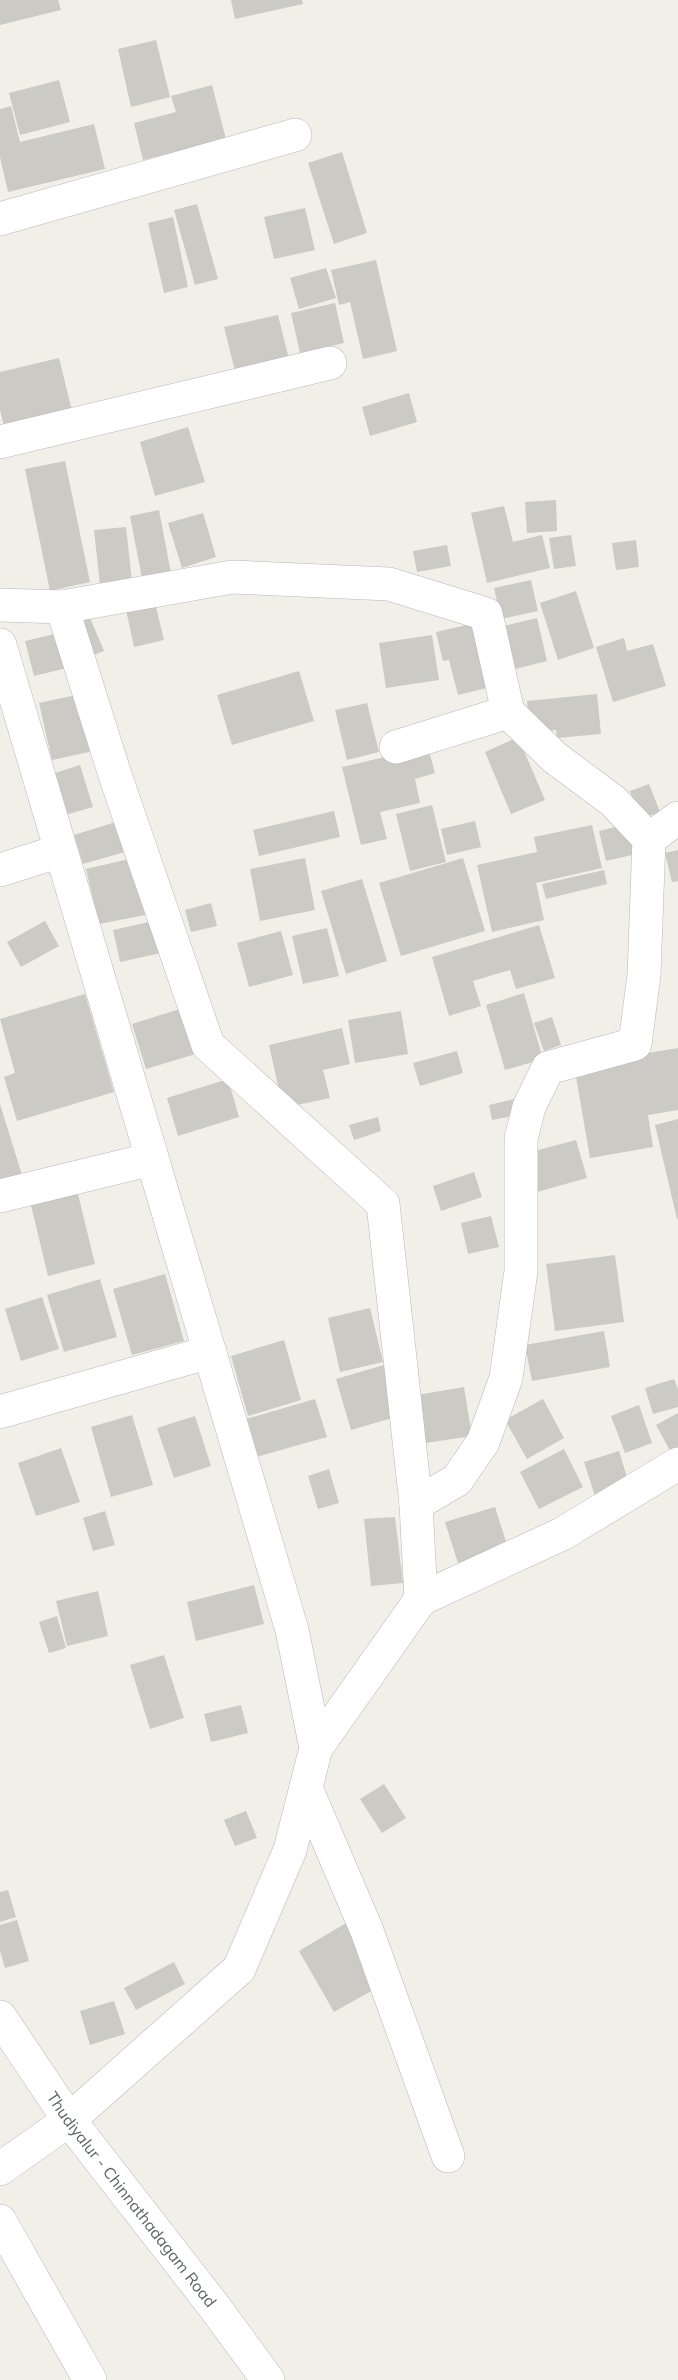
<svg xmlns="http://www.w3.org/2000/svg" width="678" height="2380" viewBox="0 0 678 2380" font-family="Mulish,sans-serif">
	<rect width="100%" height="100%" fill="#f1efe8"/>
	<g fill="#cccac5">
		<polygon points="0,0 58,0 61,10 0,25"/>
		<polygon points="231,0 302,0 303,4 235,19"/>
		<polygon points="156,40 170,97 131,107 118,49"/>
		<polygon points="59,80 70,122 20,135 9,93"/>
		<polygon points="212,85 226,139 143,160 134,123 176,112 171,96"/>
		<polygon points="11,106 20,142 94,124 105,169 8,192 0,157 0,109"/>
		<polygon points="342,152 367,233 334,244 308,163"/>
		<polygon points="197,204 218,279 195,285 174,210"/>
		<polygon points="305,208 315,250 274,259 264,217"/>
		<polygon points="173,217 188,287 164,293 148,223"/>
		<polygon points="376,260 397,351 363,359 350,302 339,305 331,270"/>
		<polygon points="326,268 336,298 299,309 290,278"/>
		<polygon points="335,303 344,343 300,353 291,313"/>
		<polygon points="278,315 290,363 236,375 224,327"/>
		<polygon points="59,358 74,419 6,435 0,410 0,372"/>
		<polygon points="409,393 417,422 370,436 362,407"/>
		<polygon points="188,427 205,482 155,496 140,442"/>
		<polygon points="65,461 90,582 50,591 25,469"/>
		<polygon points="556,500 557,531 527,533 525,502"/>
		<polygon points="504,506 513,542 542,535 550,568 487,583 471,513"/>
		<polygon points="159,510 171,573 142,578 130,516"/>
		<polygon points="203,513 216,557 182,568 168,523"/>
		<polygon points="126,527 132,582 100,585 94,530"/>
		<polygon points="571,535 576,566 554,569 549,538"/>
		<polygon points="636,540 639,567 616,570 612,543"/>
		<polygon points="447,545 451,566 417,572 413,551"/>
		<polygon points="531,580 538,611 501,619 494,588"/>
		<polygon points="576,591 594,648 558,660 540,603"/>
		<polygon points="153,595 164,640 134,647 124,601"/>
		<polygon points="87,611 104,651 84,659 67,619"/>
		<polygon points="537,618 547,661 515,669 504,626"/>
		<polygon points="471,624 487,688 458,695 449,660 443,661 436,632"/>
		<polygon points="63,632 71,667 34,676 25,641"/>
		<polygon points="432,635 439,680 386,688 379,643"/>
		<polygon points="624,638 627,651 653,644 666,686 613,702 596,647"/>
		<polygon points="299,671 314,721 232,745 217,695"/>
		<polygon points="85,693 98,750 52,760 39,703"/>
		<polygon points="597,694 601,734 557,738 556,730 530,732 527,701"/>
		<polygon points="367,703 379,752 347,760 335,710"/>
		<polygon points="518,737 545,800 511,814 485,752"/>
		<polygon points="428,747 435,773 415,779 420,803 380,812 387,839 361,845 342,767"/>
		<polygon points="80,765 93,807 65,815 52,774"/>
		<polygon points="649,784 660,812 640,819 630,791"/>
		<polygon points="432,805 446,862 410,871 396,814"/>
		<polygon points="334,811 340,837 259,856 253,830"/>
		<polygon points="122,820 132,850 83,864 74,835"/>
		<polygon points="475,821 481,847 447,855 441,829"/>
		<polygon points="628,824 636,854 606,861 599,831"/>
		<polygon points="592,825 602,868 536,883 544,920 492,932 477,865 537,852 534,837"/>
		<polygon points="678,850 678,881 672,882 665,853"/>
		<polygon points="133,858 145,915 99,924 86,869"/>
		<polygon points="305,858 315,910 260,921 250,869"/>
		<polygon points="463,858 485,931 401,956 379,883"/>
		<polygon points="604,870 607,884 546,899 542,884"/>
		<polygon points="362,879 387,961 346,974 321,891"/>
		<polygon points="211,903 217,926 191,932 185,910"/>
		<polygon points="158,920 165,952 120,962 113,930"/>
		<polygon points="45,921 59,946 21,967 7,942"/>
		<polygon points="539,925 555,978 516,989 510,970 473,981 481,1006 449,1016 432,957"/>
		<polygon points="327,928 339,976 303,984 292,936"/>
		<polygon points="281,931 293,975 249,987 237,943"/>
		<polygon points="524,993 543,1059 505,1070 486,1005"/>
		<polygon points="85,994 114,1092 17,1121 4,1077 15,1073 0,1019"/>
		<polygon points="186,1007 199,1053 146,1069 132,1024"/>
		<polygon points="401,1011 408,1054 355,1063 348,1020"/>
		<polygon points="552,1017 561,1045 544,1051 534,1023"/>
		<polygon points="342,1028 350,1064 323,1070 330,1098 283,1108 269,1045"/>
		<polygon points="678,1048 678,1110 648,1115 653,1147 590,1158 574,1065"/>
		<polygon points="457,1051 463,1073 420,1086 413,1063"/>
		<polygon points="228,1079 239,1117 178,1136 167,1098"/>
		<polygon points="514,1099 517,1115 492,1120 489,1105"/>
		<polygon points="0,1104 22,1175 0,1181"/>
		<polygon points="378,1117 381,1131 354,1140 349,1125"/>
		<polygon points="678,1119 678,1219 677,1219 655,1125"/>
		<polygon points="576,1140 587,1178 537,1192 527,1153"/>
		<polygon points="474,1172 482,1197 441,1211 433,1186"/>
		<polygon points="76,1186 95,1264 48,1276 29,1197"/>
		<polygon points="491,1216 499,1247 468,1254 461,1223"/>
		<polygon points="615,1255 624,1322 555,1331 546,1264"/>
		<polygon points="165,1274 184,1341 132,1355 113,1289"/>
		<polygon points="100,1279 117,1337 64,1352 47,1295"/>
		<polygon points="42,1297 59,1349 21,1361 5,1309"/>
		<polygon points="370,1308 383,1362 340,1372 328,1318"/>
		<polygon points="604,1331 610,1367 532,1381 525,1345"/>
		<polygon points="284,1340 301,1400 248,1416 231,1356"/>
		<polygon points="384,1365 399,1416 351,1430 336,1379"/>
		<polygon points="674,1379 678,1389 678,1407 653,1414 645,1388"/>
		<polygon points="464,1387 472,1436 419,1444 411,1396"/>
		<polygon points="315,1399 327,1437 256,1457 246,1419"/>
		<polygon points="543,1399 564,1438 527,1459 505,1420"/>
		<polygon points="639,1405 652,1443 625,1453 611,1416"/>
		<polygon points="678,1413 678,1453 673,1456 656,1425"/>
		<polygon points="132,1415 153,1485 111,1497 91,1427"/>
		<polygon points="195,1416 211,1466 174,1478 157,1428"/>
		<polygon points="61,1448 80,1502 36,1516 18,1463"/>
		<polygon points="564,1449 583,1487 539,1509 520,1472"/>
		<polygon points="619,1451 629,1484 595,1496 584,1462"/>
		<polygon points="329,1469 339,1503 318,1509 308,1476"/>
		<polygon points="495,1507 508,1548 458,1563 445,1522"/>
		<polygon points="105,1511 115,1545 93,1551 83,1518"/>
		<polygon points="395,1517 403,1583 371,1586 364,1519"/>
		<polygon points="254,1585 264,1624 196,1641 187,1602"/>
		<polygon points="98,1591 108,1636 67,1646 56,1601"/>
		<polygon points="57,1616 66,1648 49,1653 39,1622"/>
		<polygon points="164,1655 184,1718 150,1729 130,1665"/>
		<polygon points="241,1705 248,1733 211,1742 204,1714"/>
		<polygon points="384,1784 406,1818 382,1833 360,1799"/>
		<polygon points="246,1811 257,1838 235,1846 224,1820"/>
		<polygon points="8,1890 16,1917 0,1922 0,1892"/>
		<polygon points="17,1920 29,1961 5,1968 0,1951 0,1925"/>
		<polygon points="346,1923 382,1985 334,2012 299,1951"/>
		<polygon points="174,1962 185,1984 136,2010 124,1988"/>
		<polygon points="114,2001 125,2034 90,2045 80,2011"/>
	</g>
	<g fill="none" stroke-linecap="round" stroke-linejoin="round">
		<defs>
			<g id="minor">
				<polyline points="0,219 295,135"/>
				<polyline points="0,442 330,363"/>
				<polyline points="0,605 62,607 116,778 208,1045 383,1204 416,1504"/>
				<polyline points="62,607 232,577 389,584 486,614 508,712 554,757 613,801 649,839"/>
				<polyline points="0,645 292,1630 316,1748"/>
				<polyline points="396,747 508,712"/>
				<polyline points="0,870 60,851"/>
				<polyline points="0,1196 152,1159"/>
				<polyline points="0,1412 210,1352"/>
				<polyline points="421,1599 416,1504 457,1480 483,1442 506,1378 521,1271 521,1139 529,1107 548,1068 635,1044 644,975 649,839 678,818"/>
				<polyline points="306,1788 367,1931 448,2156"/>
				<polyline points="0,2169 69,2120 239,1969 290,1850 316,1748 421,1599 562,1534 678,1464"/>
				<polyline points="0,2221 90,2380"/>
			</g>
			<g id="secondary">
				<path id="s1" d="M0,2017L69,2120L213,2305L268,2380"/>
			</g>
		</defs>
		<use href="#minor" stroke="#b5b8bc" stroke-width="34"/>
		<use href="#secondary" stroke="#b6babf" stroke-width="34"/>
		<use href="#minor" stroke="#fff" stroke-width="33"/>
		<use href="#secondary" stroke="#fff" stroke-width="33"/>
	</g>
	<g text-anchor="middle" stroke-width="4.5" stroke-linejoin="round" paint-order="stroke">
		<g font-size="16" fill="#5f6368" stroke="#fff">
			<text dy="6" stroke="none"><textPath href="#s1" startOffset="225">Thudiyalur - Chinnathadagam Road</textPath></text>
		</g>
	</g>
</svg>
